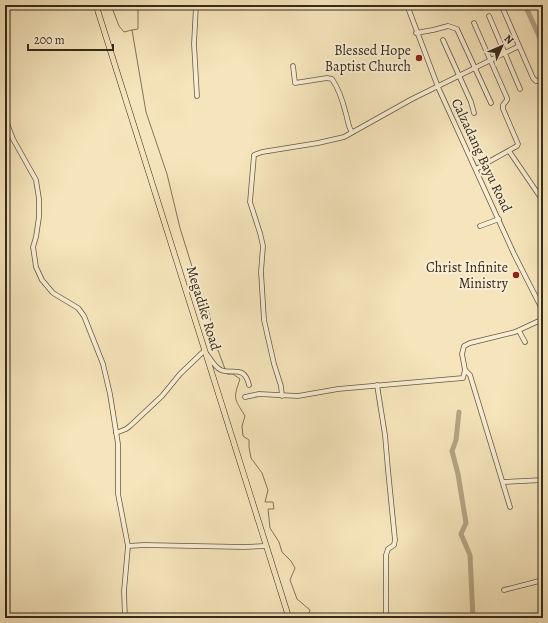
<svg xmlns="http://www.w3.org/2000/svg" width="548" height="623" viewBox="0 0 548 623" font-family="Alegreya,serif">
	<rect width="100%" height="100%" fill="#f6e5bc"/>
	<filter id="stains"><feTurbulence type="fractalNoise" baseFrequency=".005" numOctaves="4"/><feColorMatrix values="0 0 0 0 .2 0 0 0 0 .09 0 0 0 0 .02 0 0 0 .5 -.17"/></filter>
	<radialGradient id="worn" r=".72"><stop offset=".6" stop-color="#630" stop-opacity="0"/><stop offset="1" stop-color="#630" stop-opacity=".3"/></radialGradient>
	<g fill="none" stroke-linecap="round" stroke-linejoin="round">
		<g stroke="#81745b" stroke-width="1">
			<polyline points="111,5 119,26 124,32 132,30 146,112 167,174 180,228 194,273 199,299 208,309 216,345 225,369"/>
			<polyline points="132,30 138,29 138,5"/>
			<path d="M226,372L227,374H233L240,379C233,399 234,398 245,416L242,426L243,436L249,440V447L251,458L262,473L268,490L265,502H273L274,509H268L270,528L279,542L282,552L291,561L295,568L290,580L297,599L310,610L308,618"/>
		</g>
		<g stroke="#b4a585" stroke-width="5">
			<polyline points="525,5 543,45"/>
			<polyline points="459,412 456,440 452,451 458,474 466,523 461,534 470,555 473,618"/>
		</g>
		<defs>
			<g id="minor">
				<polyline points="196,5 194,44 197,96"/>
				<polyline points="407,5 438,87 514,254 543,311"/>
				<polyline points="503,9 533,78 536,81 540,81 543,85"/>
				<polyline points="489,16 520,89"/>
				<polyline points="474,23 507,98 507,100 503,105 503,109 518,144 517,146 476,169"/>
				<polyline points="416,33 433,30 448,26 457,29 491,103"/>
				<polyline points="443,40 471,102 474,113"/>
				<path d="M293,66L295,83L327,78L332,79C339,89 343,102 346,114C348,120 348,127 352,132"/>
				<polyline points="5,118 13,139 36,180 39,199 39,217 36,237 33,247 36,267 42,280 53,293 78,308 84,316 103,364 110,394 118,444 118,494 128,546 124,591 125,618"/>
				<polyline points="509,151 543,201"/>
				<polyline points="480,226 499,219"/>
				<polyline points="519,331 525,342"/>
				<polyline points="465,370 470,375 510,507"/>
				<polyline points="377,385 385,435 388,470 395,540 394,545 388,549 386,555 386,618"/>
				<polyline points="282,396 281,386 274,364 264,320 261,272 263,246 260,233 250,202 254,155 262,152 318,143 344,137 412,99 519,46"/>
				<polyline points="245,397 259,394 298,396 338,389 463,378 465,370 462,354 464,346 470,343 515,332 543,319"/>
				<path d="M116,433L126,429L130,426L162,396L180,374L204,351C210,357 213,366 221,370C232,375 244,364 249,385"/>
				<polyline points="503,482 543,480"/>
				<polyline points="128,546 144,545 244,547 266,546"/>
				<polyline points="504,590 543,580"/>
			</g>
			<polyline id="major" points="96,5 289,618"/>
		</defs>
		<use href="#minor" stroke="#655943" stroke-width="5.5"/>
		<use href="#major" stroke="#352a1b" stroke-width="6"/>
		<use href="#minor" stroke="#f9eed3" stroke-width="4"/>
		<use href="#major" stroke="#f6e5bc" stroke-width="5"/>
	</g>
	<g fill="#8f2418" stroke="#f9eed3" stroke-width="1.5">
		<circle cx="419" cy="58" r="4"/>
		<circle cx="516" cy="275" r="4"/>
	</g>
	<g text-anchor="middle" stroke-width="4" stroke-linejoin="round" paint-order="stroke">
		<g font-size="14" fill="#352a1b" stroke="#f9eed3" text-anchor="end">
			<text x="411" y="55">Blessed Hope<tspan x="411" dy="16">Baptist Church</tspan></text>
			<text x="508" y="272">Christ Infinite<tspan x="508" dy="16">Ministry</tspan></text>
		</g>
		<g font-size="14" fill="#352a1b" stroke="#f9eed3">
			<text transform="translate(482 155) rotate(65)" y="5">Calzadang Bayu Road</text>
			<text transform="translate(204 308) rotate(73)" y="5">Megadike Road</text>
		</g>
	</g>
	<rect width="548" height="623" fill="none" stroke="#f6e5bc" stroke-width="20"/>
	<rect x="6" y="6" width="536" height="611" fill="none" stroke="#352a1b" stroke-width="2"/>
	<rect x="10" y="10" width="528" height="603" fill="none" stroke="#352a1b"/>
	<g transform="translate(502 46) rotate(45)" stroke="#f9eed3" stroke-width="3" paint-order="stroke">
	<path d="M0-3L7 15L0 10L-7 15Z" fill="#352a1b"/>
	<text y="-6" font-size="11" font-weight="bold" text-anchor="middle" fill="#352a1b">N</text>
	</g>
	<path d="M28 44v6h85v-6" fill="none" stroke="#352a1b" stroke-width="2"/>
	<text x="34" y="44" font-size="12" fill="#352a1b" stroke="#f9eed3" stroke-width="3" paint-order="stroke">200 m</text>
	<rect width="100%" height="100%" filter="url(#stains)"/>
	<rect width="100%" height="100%" fill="url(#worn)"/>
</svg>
